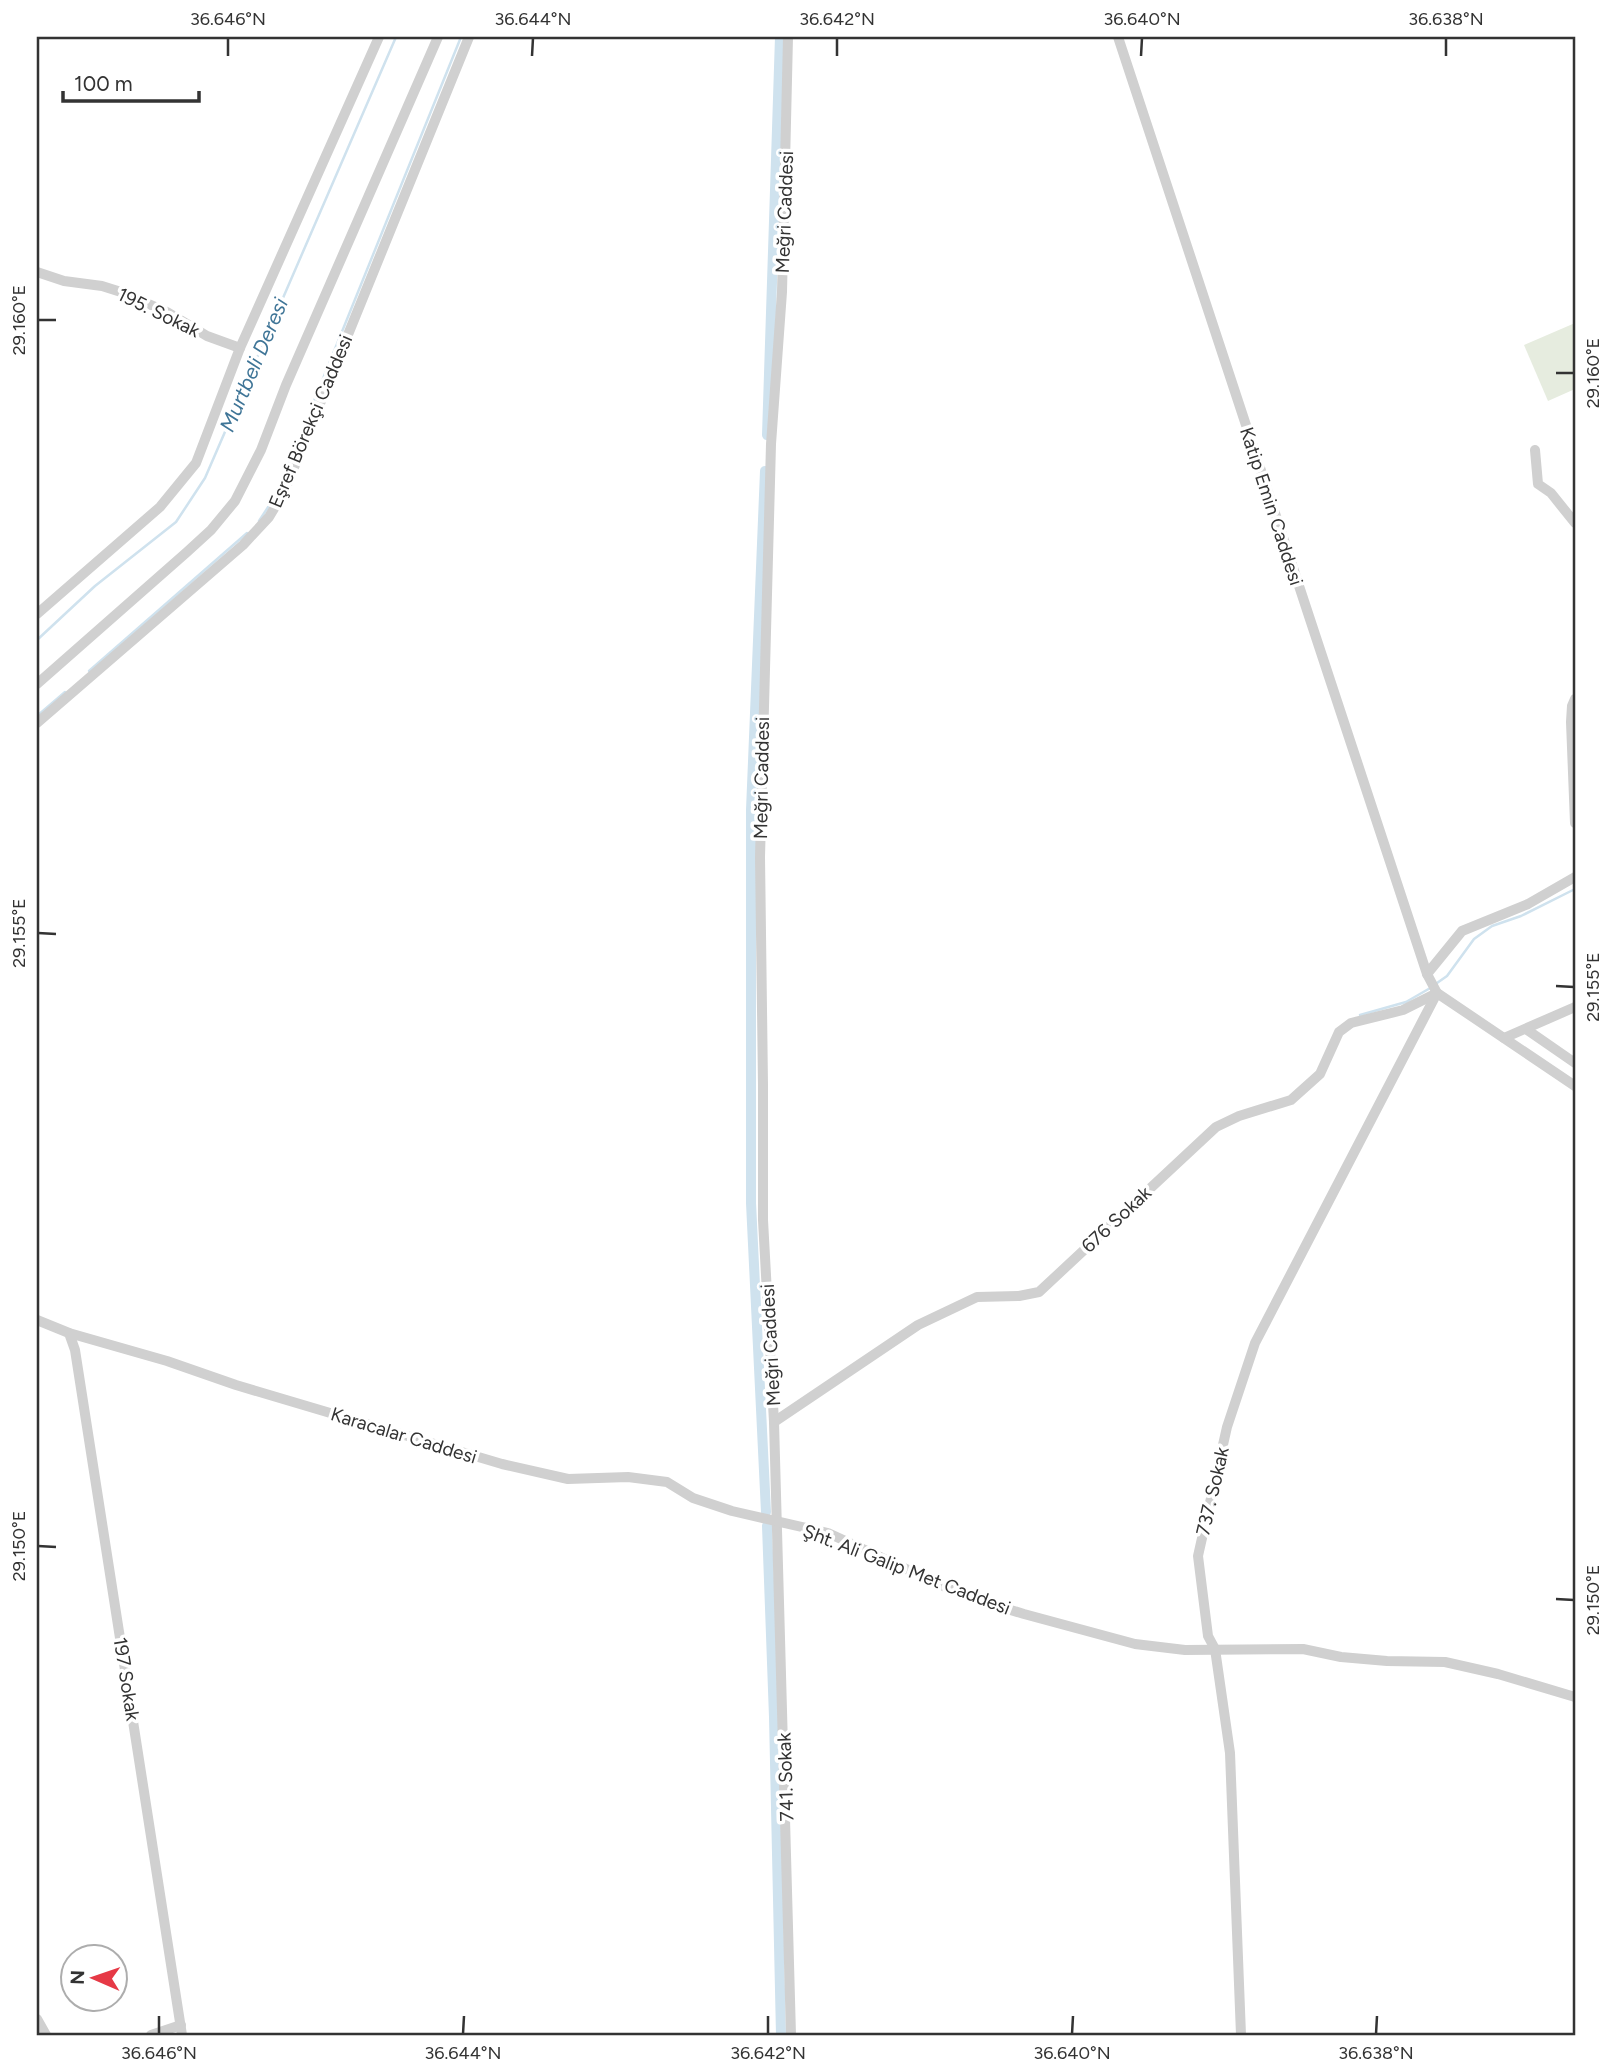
<svg xmlns="http://www.w3.org/2000/svg" width="1612" height="2072" viewBox="0 0 1612 2072" font-family="Figtree,sans-serif">
	<rect width="100%" height="100%" fill="#fff"/>
	<polygon fill="#e6ecdf" points="1575,323 1575,389 1548,401 1524,345"/>
	<g fill="none" stroke-linecap="round" stroke-linejoin="round">
		<g stroke="#cfe2ee" stroke-width="2.5">
			<polyline points="259,521 276,495 461,37"/>
			<polyline points="37,640 95,586 176,522 205,478 396,37"/>
			<polyline points="89,671 247,533"/>
			<polyline points="37,716 65,692"/>
			<polyline points="1437,983 1447,976 1474,939 1492,926 1521,916 1575,889"/>
			<polyline points="1360,1015 1406,1002 1432,987"/>
		</g>
		<g stroke="#cfe2ee" stroke-width="10">
			<polyline points="767,435 780,37"/>
			<polyline points="765,471 751,810 751,1203 766,1512"/>
			<polyline points="767,1526 774,1717 781,2035"/>
		</g>
		<g stroke="#d0d0d0" stroke-width="10">
			<polyline points="788,37 782,292 771,444 760,857 763,1085 763,1220 774,1422 791,2035"/>
			<polyline points="1118,37 1427,974 1437,993 1575,1086"/>
			<polyline points="37,272 64,281 102,286 121,292 167,312 207,336 240,348"/>
			<polyline points="1535,450 1538,484 1551,493 1575,523"/>
			<polyline points="37,614 160,507 196,463 240,348 379,37"/>
			<polyline points="37,684 187,552 211,530 235,501 261,450 286,385 438,37"/>
			<polyline points="1575,699 1572,706 1571,722 1575,823"/>
			<polyline points="37,723 243,545 269,517 284,492 469,37"/>
			<polyline points="1427,974 1462,931 1528,904 1575,877"/>
			<polyline points="1526,1029 1575,1063"/>
			<polyline points="1504,1038 1575,1007"/>
			<polyline points="37,1320 69,1333 167,1361 236,1385 502,1464 568,1479 628,1477 667,1482 693,1498 732,1511 828,1533 965,1596 1024,1614 1135,1644 1185,1650 1303,1649 1341,1657 1387,1661 1445,1662 1498,1674 1575,1697"/>
			<polyline points="69,1333 75,1350 182,2035"/>
			<polyline points="774,1422 918,1325 977,1297 1019,1296 1039,1292 1216,1127 1239,1116 1291,1100 1320,1074 1339,1032 1351,1023 1403,1010 1437,993"/>
			<polyline points="37,2019 46,2035"/>
			<polyline points="151,2035 181,2025"/>
			<polyline points="1241,2035 1230,1753 1215,1649 1208,1636 1198,1556 1227,1427 1255,1343 1437,993"/>
		</g>
	</g>
	<path fill="none" stroke="#333" stroke-width="2.5" d="M228,56V38M532,56L533,38M837,56V38M1141,56L1142,38M1446,56V38M38,320H56M1556,373H1574M38,933L56,934M1556,986L1574,987M38,1546L56,1547M1556,1599L1574,1600M159,2034V2016M463,2034L464,2016M768,2034V2016M1072,2034L1073,2016M1376,2034L1377,2016"/>
	<g text-anchor="middle" stroke-width="7" stroke-linejoin="round" paint-order="stroke">
		<g font-size="19" fill="#333" stroke="#fff">
			<text transform="translate(784 212) rotate(-88)" y="7">Meğri Caddesi</text>
			<text transform="translate(159 312) rotate(26)" y="7">195. Sokak</text>
			<text transform="translate(310 421) rotate(-67)" y="7">Eşref Börekçi Caddesi</text>
			<text transform="translate(1272 506) rotate(72)" y="7">Katip Emin Caddesi</text>
			<text transform="translate(761 778) rotate(-89)" y="7">Meğri Caddesi</text>
			<text transform="translate(1116 1219) rotate(-43)" y="7">676 Sokak</text>
			<text transform="translate(770 1345) rotate(-93)" y="7">Meğri Caddesi</text>
			<text transform="translate(404 1435) rotate(17)" y="7">Karacalar Caddesi</text>
			<text transform="translate(1212 1491) rotate(-77)" y="7">737. Sokak</text>
			<text transform="translate(907 1569) rotate(21)" y="7">Şht. Ali Galip Met Caddesi</text>
			<text transform="translate(127 1679) rotate(81)" y="7">197 Sokak</text>
			<text transform="translate(785 1777) rotate(-92)" y="7">741. Sokak</text>
		</g>
		<g font-size="21" font-style="italic" fill="#3f7597" stroke="#fff">
			<text transform="translate(254 365) rotate(-67)" y="7">Murtbeli Deresi</text>
		</g>
	</g>
	<rect width="1612" height="2072" fill="none" stroke="#ffffff" stroke-width="77"/>
	<g transform="translate(94 1978) rotate(272)"><circle r="33" fill="#ffffff" stroke="#adadad" stroke-width="2"/>
	<path d="M0-5L12 26L0 18L-12 26Z" fill="#e63946"/>
	<text y="-10" font-size="19" font-weight="bold" text-anchor="middle" fill="#333333">N</text>
	</g>
	<path d="M63 91v10h136v-10" fill="none" stroke="#333333" stroke-width="3.5"/>
	<text x="74" y="91" font-size="21" fill="#333333" stroke="#ffffff" stroke-width="5" paint-order="stroke">100 m</text>
	<rect x="38" y="38" width="1536" height="1996" fill="none" stroke="#333" stroke-width="2.5"/>
	<g font-size="18" text-anchor="middle" fill="#333">
		<text x="228" y="25">36.646°N</text>
		<text x="533" y="25">36.644°N</text>
		<text x="837" y="25">36.642°N</text>
		<text x="1142" y="25">36.640°N</text>
		<text x="1446" y="25">36.638°N</text>
		<text transform="translate(19 320) rotate(-90)" y="6">29.160°E</text>
		<text transform="translate(1593 373) rotate(-90)" y="6">29.160°E</text>
		<text transform="translate(19 933) rotate(-90)" y="6">29.155°E</text>
		<text transform="translate(1593 987) rotate(-90)" y="6">29.155°E</text>
		<text transform="translate(19 1546) rotate(-90)" y="6">29.150°E</text>
		<text transform="translate(1593 1600) rotate(-90)" y="6">29.150°E</text>
		<text x="159" y="2059">36.646°N</text>
		<text x="463" y="2059">36.644°N</text>
		<text x="768" y="2059">36.642°N</text>
		<text x="1072" y="2059">36.640°N</text>
		<text x="1376" y="2059">36.638°N</text>
	</g>
</svg>
